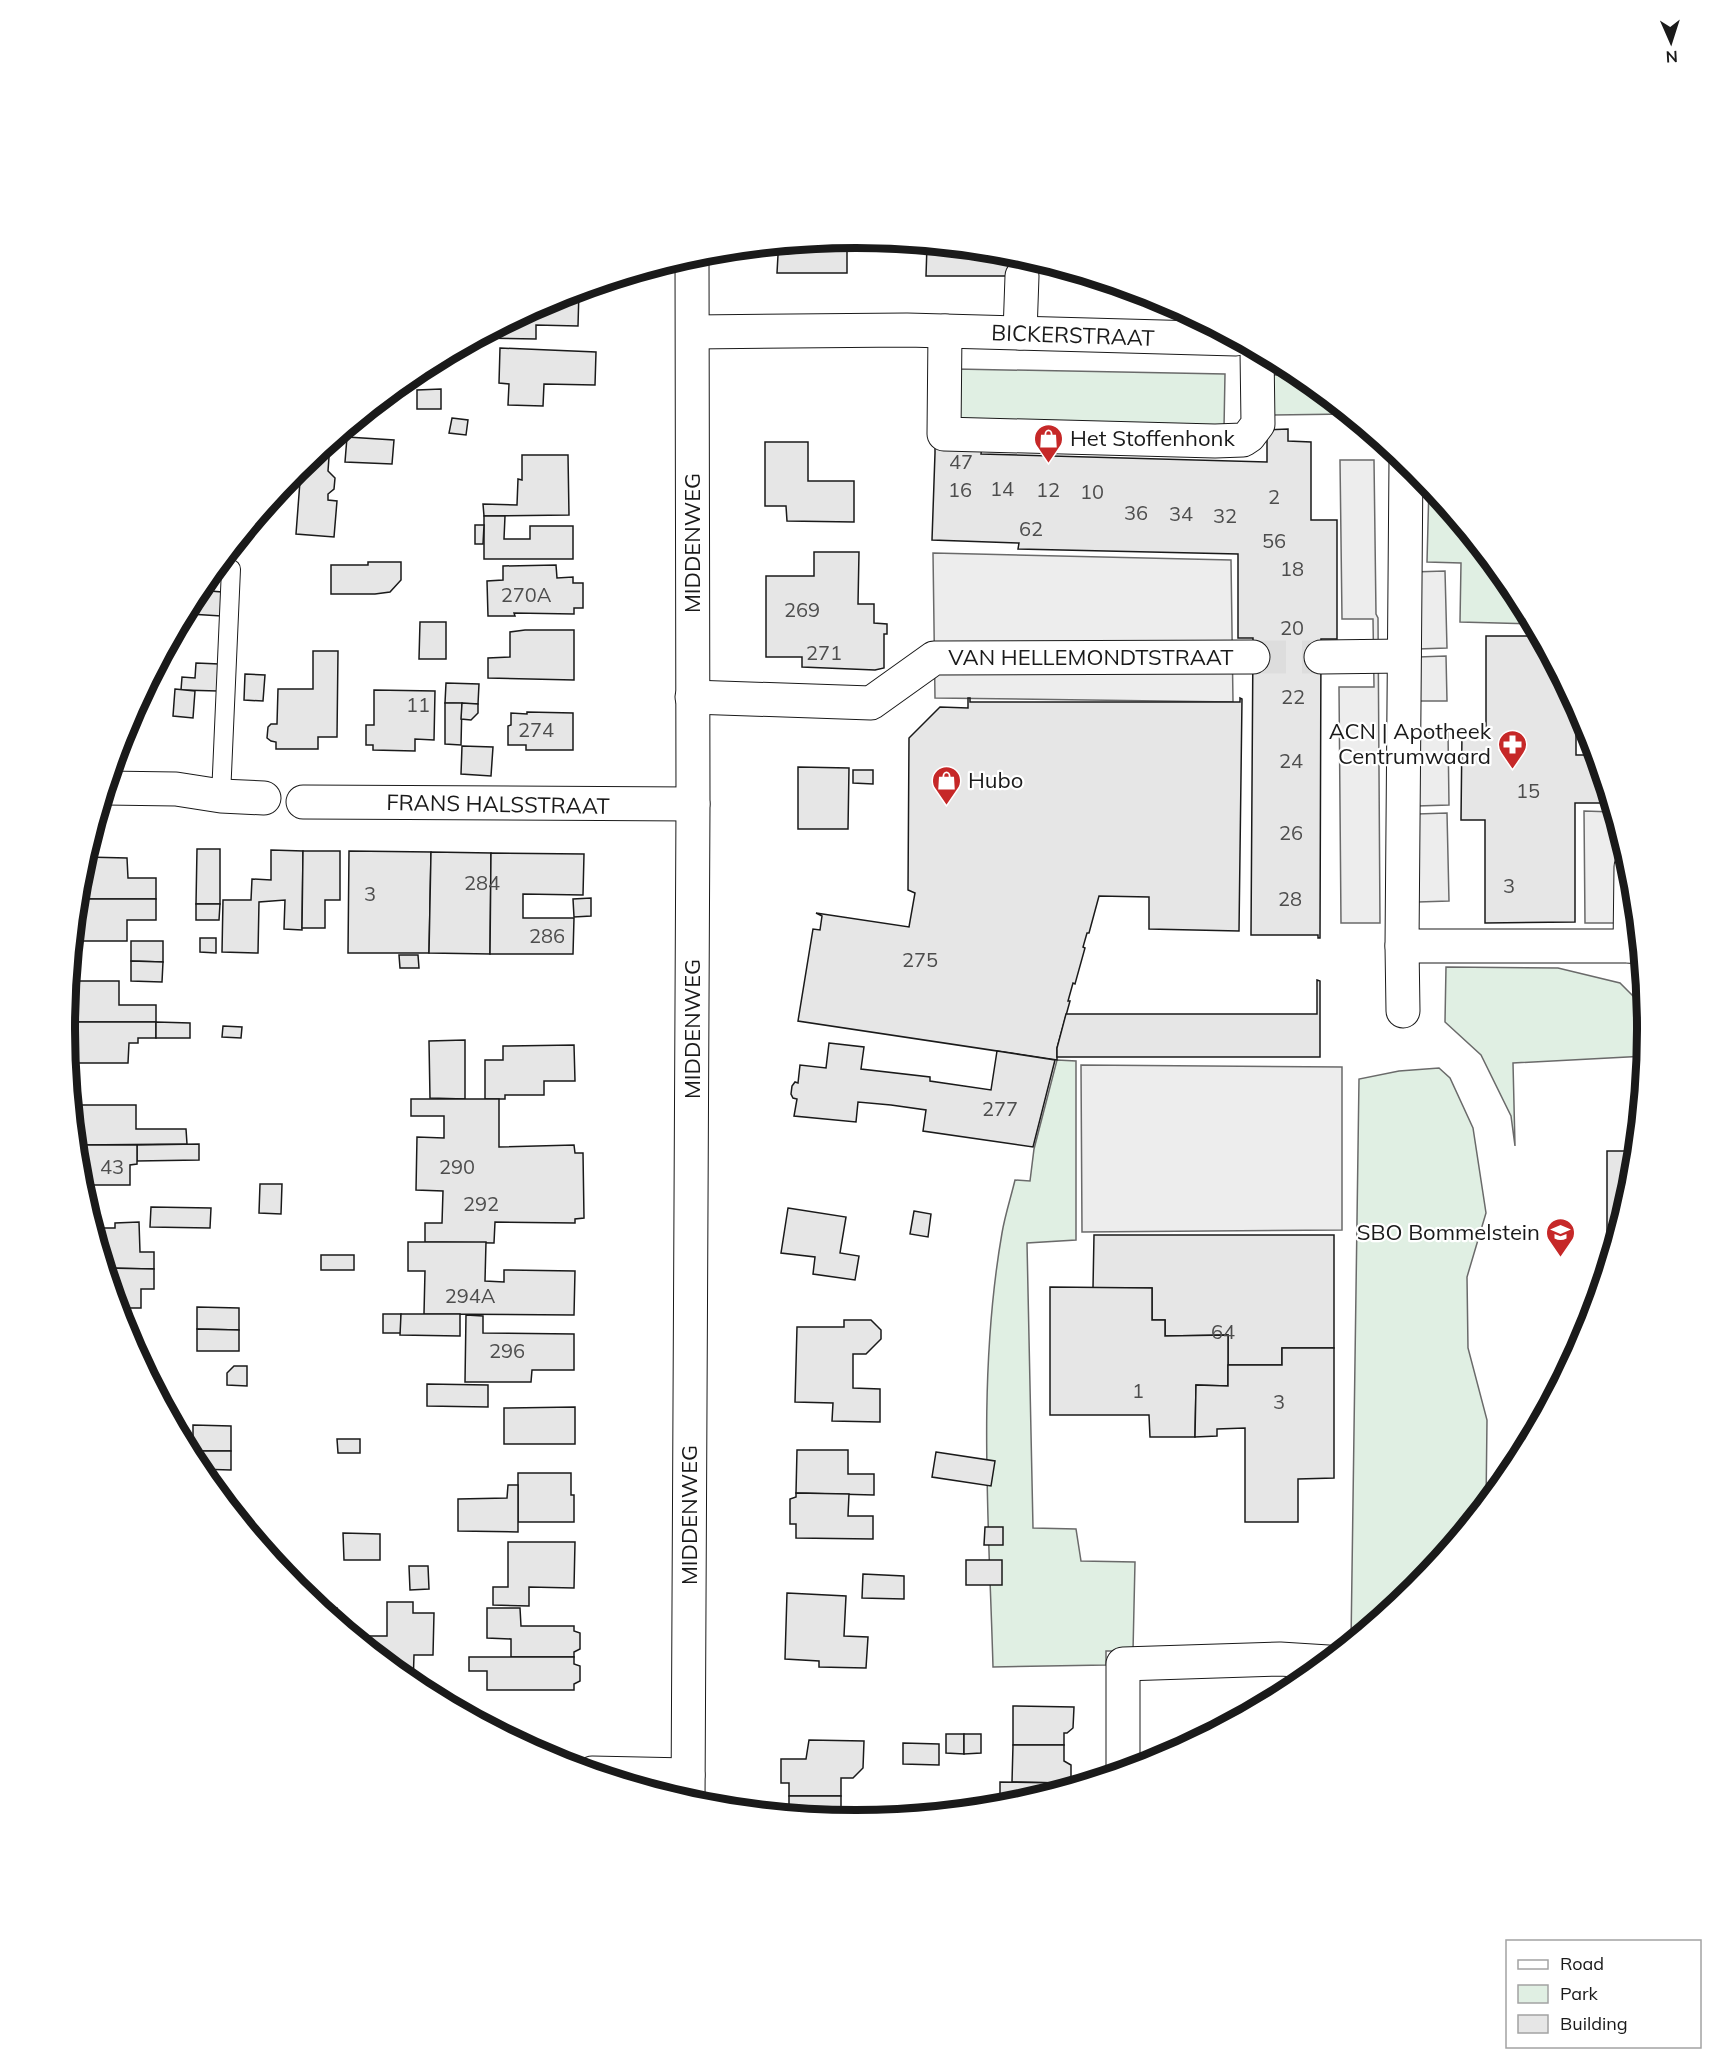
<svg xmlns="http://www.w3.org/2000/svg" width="1713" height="2060" viewBox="0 0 1713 2060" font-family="Mulish,sans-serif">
	<rect width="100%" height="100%" fill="#fff"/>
	<g fill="#e0efe3" stroke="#6a6a6a" stroke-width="1.5">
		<polygon points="956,369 1225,374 1224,428 955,423"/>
		<polygon points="1272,375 1301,375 1348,414 1273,415"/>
		<polygon points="1429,485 1515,590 1533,624 1460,622 1461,563 1427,562"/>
		<polygon points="1446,967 1558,968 1620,983 1647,1010 1648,1030 1646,1056 1513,1063 1515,1146 1511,1116 1481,1055 1445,1022"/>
		<path d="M1057,1060L1076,1061V1240L1027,1243L1033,1528L1076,1529L1081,1561L1135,1562L1133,1651H1106V1665L993,1667C989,1523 977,1376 1002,1233C1005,1215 1011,1197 1015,1180L1030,1181L1034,1149Z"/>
		<polygon points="1439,1068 1450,1078 1473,1128 1486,1213 1467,1277 1468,1348 1487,1420 1486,1506 1416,1590 1351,1643 1359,1079 1399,1071"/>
	</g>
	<g fill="#ededed" stroke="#6a6a6a" stroke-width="1.5">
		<polygon points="1340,460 1374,460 1376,614 1378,618 1380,923 1341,923 1339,687 1374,687 1373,619 1342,619"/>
		<polygon points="933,553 1231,560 1233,702 935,698"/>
		<polygon points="1445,571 1447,648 1418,649 1418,657 1446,656 1447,701 1417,701 1418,732 1448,731 1449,805 1417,806 1417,814 1447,813 1449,901 1418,902 1412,572"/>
		<polygon points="1584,811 1614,812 1633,876 1638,923 1585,923"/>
		<polygon points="1081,1065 1342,1067 1342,1230 1082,1232"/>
	</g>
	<g fill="#e6e6e6" stroke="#1a1a1a" stroke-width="1.5">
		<polygon points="826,241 826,251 847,251 847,273 777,273 778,255 773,252 774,246"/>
		<polygon points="927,245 1011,253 1034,260 1033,276 926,276"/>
		<polygon points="579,290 578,326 536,325 536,339 479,338 554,298"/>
		<polygon points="500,348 596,352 595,385 544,384 543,406 508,405 509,384 499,383"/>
		<polygon points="441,389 441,409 417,409 417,390"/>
		<polygon points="452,418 468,420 466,435 449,433"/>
		<polygon points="1288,429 1288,441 1311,442 1311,520 1337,520 1337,639 1321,639 1320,938 1318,938 1318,935 1251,935 1253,638 1238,638 1238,554 1018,549 1019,543 932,540 935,453 935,446 933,444 982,445 981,454 1267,462 1267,430"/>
		<polygon points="347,437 394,440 392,464 345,462"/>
		<polygon points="765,442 808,442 808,481 854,481 854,522 787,521 786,506 765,506"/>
		<polygon points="330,443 328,471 335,478 334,489 328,494 328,500 337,501 334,537 296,534 301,468 299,468"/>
		<polygon points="522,455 568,455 569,515 484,516 483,504 517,505 518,479 522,480"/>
		<polygon points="484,516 505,516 504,539 530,539 530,526 573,526 573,559 484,559"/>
		<polygon points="475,525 484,525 483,544 475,544"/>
		<polygon points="814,552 859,552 858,604 874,604 874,623 887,624 887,634 884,634 884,668 875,670 802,667 802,657 766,657 766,576 814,576"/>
		<polygon points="368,562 401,562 401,580 390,592 375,594 331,594 331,565 368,565"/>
		<polygon points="556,565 557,578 573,577 573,583 583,583 583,608 574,608 574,614 514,613 515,616 488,616 487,581 503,580 503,566"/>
		<polygon points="198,590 222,592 221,616 190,614 191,603"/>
		<polygon points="420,622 446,622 446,659 419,659"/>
		<polygon points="525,630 574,630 574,680 488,678 488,658 510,657 510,632"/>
		<polygon points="1486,636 1540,636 1576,704 1576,755 1597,755 1608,791 1608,803 1575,803 1575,922 1485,923 1485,820 1461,820 1462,732 1486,732"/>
		<polygon points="313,651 338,651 337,737 318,737 318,749 276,749 276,742 271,741 267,738 268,727 271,724 277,724 278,689 313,689"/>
		<polygon points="196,663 219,664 218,691 181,690 182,677 195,678"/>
		<polygon points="245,674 265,675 263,701 244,700"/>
		<polygon points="446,683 479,684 478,704 445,703"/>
		<polygon points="175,689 195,691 193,718 173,716"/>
		<polygon points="374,690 435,691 434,740 415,739 415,751 373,750 373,745 366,745 366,725 374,725"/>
		<polygon points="968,698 970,698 970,702 1240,702 1240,698 1242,699 1239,931 1149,929 1149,897 1099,896 1089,933 1087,933 1083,947 1085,948 1075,984 1073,983 1068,1001 1070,1001 1057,1048 1057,1060 798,1021 813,929 820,930 822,916 816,913 909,927 915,893 908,890 909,738 940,707 968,708"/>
		<polygon points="445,703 462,703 461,745 445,744"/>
		<polygon points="462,703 478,704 478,713 471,720 461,719"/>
		<polygon points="527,712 573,713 573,750 526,750 526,745 508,745 508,726 511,725 511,713 527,714"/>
		<polygon points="462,746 493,747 491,776 461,774"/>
		<polygon points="798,767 849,768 848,829 798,829"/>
		<polygon points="853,770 873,770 873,784 853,783"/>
		<polygon points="197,849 220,849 220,904 196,904"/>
		<polygon points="271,850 303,851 302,930 284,929 285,900 259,902 258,953 222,952 223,900 251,900 252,879 271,880"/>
		<polygon points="303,851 340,851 340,900 325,900 325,928 302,928"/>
		<polygon points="349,851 431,852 429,953 348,953"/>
		<polygon points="431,852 491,853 490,954 429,953"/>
		<polygon points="491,853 584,854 583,895 523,894 523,918 574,918 573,954 490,954"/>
		<polygon points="85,857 127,858 128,878 156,878 156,899 78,899 80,875"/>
		<polygon points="591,898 591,916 574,917 573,899"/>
		<polygon points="78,899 156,899 156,920 127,920 127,941 78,941"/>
		<polygon points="196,904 220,904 219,920 196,920"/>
		<polygon points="200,938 216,938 216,953 200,952"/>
		<polygon points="131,941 163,941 163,962 131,961"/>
		<polygon points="399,955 418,955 419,968 400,968"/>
		<polygon points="131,961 163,962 162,982 131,981"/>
		<polygon points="1317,980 1320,981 1320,1057 1057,1057 1057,1048 1066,1014 1317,1014"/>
		<polygon points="78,981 119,981 119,1005 156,1005 156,1022 78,1022"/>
		<polygon points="78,1022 156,1022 156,1038 138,1038 138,1043 129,1043 128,1063 78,1063"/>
		<polygon points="156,1022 190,1023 190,1038 156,1038"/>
		<polygon points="223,1026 242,1027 241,1038 222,1037"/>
		<polygon points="465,1040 465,1099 430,1098 429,1041"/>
		<polygon points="829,1043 864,1047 861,1069 930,1077 930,1081 991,1090 997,1051 1055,1060 1033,1147 923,1131 926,1110 891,1105 858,1102 856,1122 794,1116 797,1099 793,1098 791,1094 792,1086 795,1082 798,1083 800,1065 826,1068"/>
		<polygon points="574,1045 575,1081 544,1081 544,1095 505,1095 505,1099 485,1099 485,1060 503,1060 503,1046"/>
		<polygon points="1636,1062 1645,1062 1642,1097 1636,1097"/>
		<polygon points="411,1099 499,1099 499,1147 574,1145 575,1153 583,1153 584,1218 575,1219 575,1223 495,1222 494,1243 425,1242 425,1223 442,1223 443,1191 416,1190 417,1137 444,1138 444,1116 411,1116"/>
		<polygon points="77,1105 136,1105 136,1129 186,1129 187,1144 77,1145 77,1128 74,1129 72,1108 77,1107"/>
		<polygon points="199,1144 199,1160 137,1161 137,1145"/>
		<polygon points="77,1145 137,1145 137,1164 130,1165 130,1185 80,1185"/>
		<polygon points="1607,1151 1637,1151 1633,1185 1615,1246 1607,1246"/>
		<polygon points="260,1184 282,1184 281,1214 259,1213"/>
		<polygon points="151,1207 211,1208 210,1228 150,1227"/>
		<polygon points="788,1208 846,1217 840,1253 859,1256 855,1280 813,1274 815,1257 781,1253"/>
		<polygon points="914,1211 931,1214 928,1237 910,1234"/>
		<polygon points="139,1222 140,1252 154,1252 154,1269 105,1268 93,1228 115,1228 115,1223"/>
		<polygon points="1094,1235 1334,1235 1334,1348 1282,1348 1282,1365 1228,1365 1228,1335 1165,1336 1165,1320 1152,1320 1152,1288 1093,1288"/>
		<polygon points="408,1242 486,1242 485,1281 504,1282 504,1270 575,1271 574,1315 424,1314 425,1271 408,1271"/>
		<rect x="321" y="1255" width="33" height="15"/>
		<polygon points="105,1268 154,1269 154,1289 141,1289 141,1308 117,1308"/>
		<polygon points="1050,1287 1152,1288 1152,1320 1165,1320 1165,1336 1228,1335 1228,1386 1196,1385 1195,1437 1150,1437 1149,1415 1050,1415"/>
		<polygon points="197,1307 239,1308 239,1330 197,1329"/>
		<rect x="383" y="1314" width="18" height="19"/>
		<polygon points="401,1314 460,1314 460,1336 400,1335"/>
		<polygon points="466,1315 483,1316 483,1333 574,1334 574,1370 532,1370 531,1382 465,1382"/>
		<polygon points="844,1320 871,1320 881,1330 881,1339 866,1354 853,1354 853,1388 880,1389 880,1422 832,1421 833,1403 795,1402 797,1327 844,1327"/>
		<polygon points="197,1329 239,1330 239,1351 197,1351"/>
		<polygon points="1282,1348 1334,1348 1334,1478 1298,1479 1298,1522 1245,1522 1245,1428 1217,1429 1217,1436 1195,1437 1196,1385 1228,1386 1228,1365 1282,1365"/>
		<polygon points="234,1366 247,1366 247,1386 227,1385 227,1373"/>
		<polygon points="427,1384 488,1385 488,1407 427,1406"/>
		<polygon points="155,1390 166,1390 166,1411"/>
		<polygon points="575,1407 575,1444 504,1444 504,1408"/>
		<polygon points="193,1425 231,1426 231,1451 193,1451"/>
		<polygon points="337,1439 360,1439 360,1453 338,1453"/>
		<polygon points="797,1450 848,1450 848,1474 874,1474 874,1495 796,1493"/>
		<polygon points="193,1451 231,1451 231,1470 197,1469 193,1461"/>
		<polygon points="936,1452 995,1461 991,1486 932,1477"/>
		<polygon points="518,1473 571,1473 571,1495 574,1495 574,1522 518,1522"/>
		<polygon points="508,1485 518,1485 518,1532 458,1531 458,1499 507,1498"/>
		<polygon points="796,1493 849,1494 848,1516 873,1516 873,1539 796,1538 796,1524 790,1524 790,1499 796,1497"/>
		<polygon points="985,1527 1003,1527 1003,1545 984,1545"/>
		<polygon points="343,1533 380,1534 380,1560 344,1560"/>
		<polygon points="508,1542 575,1542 574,1588 529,1587 529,1606 493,1605 493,1587 508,1587"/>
		<rect x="966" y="1560" width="36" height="25"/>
		<polygon points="409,1566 428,1566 429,1589 410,1590"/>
		<polygon points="863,1574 904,1576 904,1599 862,1598"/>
		<polygon points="787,1593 846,1596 844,1636 868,1637 866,1668 819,1667 819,1661 785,1659"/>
		<polygon points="387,1602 413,1602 413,1613 434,1613 433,1655 414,1655 413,1686 353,1636 387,1636"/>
		<polygon points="318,1607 337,1608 337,1623"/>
		<polygon points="487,1608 520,1608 521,1626 574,1626 574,1631 580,1633 580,1649 574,1652 574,1657 511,1657 511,1639 487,1638"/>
		<polygon points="469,1657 574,1657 574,1664 580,1666 580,1681 574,1684 574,1690 487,1690 487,1671 469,1671"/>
		<polygon points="1013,1706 1074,1707 1073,1728 1067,1733 1064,1733 1064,1745 1013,1745"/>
		<polygon points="946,1734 964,1734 964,1754 946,1753"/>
		<polygon points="964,1734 981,1734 981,1753 964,1754"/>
		<polygon points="809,1740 864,1741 863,1768 853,1778 841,1778 841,1796 789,1796 789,1783 781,1783 781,1759 806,1759"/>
		<polygon points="903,1743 939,1744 939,1765 903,1764"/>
		<polygon points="1013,1745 1064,1745 1064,1761 1071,1765 1071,1778 1064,1783 1012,1782"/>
		<polygon points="1000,1782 1064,1783 1063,1791 1011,1807 985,1809 985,1798 1000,1797"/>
		<polygon points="789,1796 841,1796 841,1816 865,1817 865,1821 856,1822 781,1815 781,1809 789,1808"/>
		<polygon points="946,1808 963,1808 963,1812 946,1813"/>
		<polygon points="903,1811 938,1811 938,1814 903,1817"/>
	</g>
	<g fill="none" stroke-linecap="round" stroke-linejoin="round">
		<polyline stroke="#ddd" stroke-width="33" stroke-dasharray="33 16" stroke-linecap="butt" points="1253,657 1321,657"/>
		<defs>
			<polyline id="lane" points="221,796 231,569"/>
			<g id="street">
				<polyline points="945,331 944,434 1215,441 1243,440 1249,436 1258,424 1257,351"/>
				<polyline points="693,332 907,330 1236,339"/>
				<polyline points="1020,333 1022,276"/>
				<polyline points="1321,657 1404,656"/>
				<polyline points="692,697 871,703 934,658 1253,657"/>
				<polyline points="106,788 176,789 221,796 264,798"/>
				<polyline points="303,802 693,804"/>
				<polyline points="1402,946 1640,946"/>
				<polyline points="1630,946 1631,867"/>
				<polyline points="1403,1011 1402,946 1406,461"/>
				<polyline points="592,1773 688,1775"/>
				<polyline points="1123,1773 1123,1664 1280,1659 1328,1662"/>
			</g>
			<polyline id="secondary" points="688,1803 693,804 692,256"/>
		</defs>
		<use href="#lane" stroke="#1a1a1a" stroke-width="20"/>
		<use href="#street" stroke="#1a1a1a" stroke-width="35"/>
		<use href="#secondary" stroke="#1a1a1a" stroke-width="35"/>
		<use href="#lane" stroke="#fff" stroke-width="18"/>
		<use href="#street" stroke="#fff" stroke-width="33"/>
		<use href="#secondary" stroke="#fff" stroke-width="33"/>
	</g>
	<defs>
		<symbol id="shop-pin" viewBox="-11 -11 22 30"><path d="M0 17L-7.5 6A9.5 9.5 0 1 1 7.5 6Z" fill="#c62828" stroke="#fff"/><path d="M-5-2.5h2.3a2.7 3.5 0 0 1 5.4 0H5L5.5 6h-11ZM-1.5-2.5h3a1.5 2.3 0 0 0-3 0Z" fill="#fff"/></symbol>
		<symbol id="pharmacy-pin" viewBox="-11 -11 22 30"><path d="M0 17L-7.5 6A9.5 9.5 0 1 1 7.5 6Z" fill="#c62828" stroke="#fff"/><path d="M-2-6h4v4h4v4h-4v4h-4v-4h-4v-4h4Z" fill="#fff"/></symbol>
		<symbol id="school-pin" viewBox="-11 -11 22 30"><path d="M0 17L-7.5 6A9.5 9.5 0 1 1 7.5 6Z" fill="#c62828" stroke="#fff"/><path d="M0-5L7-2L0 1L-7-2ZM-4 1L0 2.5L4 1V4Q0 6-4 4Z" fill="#fff"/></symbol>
	</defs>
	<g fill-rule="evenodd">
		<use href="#shop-pin" x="1032" y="422" width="33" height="45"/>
		<use href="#pharmacy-pin" x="1496" y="728" width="33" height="45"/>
		<use href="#shop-pin" x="930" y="764" width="33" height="45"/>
		<use href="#school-pin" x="1544" y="1216" width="33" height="45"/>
	</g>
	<g text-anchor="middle" stroke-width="4.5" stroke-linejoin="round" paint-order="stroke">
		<g font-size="20" fill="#4d4d4d">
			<text x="961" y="469">47</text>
			<text x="1002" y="496">14</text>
			<text x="960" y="497">16</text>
			<text x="1048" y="497">12</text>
			<text x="1092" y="499">10</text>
			<text x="1274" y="504">2</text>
			<text x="1136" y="520">36</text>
			<text x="1181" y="521">34</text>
			<text x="1225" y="523">32</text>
			<text x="1031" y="536">62</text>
			<text x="1274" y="548">56</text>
			<text x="1292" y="576">18</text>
			<text x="526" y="602">270A</text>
			<text x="802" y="617">269</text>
			<text x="1292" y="635">20</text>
			<text x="824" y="660">271</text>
			<text x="1293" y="704">22</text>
			<text x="418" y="712">11</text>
			<text x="536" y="737">274</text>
			<text x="1291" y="768">24</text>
			<text x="1528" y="798">15</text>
			<text x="1291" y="840">26</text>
			<text x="482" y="890">284</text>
			<text x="1509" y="893">3</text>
			<text x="370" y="901">3</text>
			<text x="1290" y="906">28</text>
			<text x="547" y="943">286</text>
			<text x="920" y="967">275</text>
			<text x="1000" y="1116">277</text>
			<text x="112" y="1174">43</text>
			<text x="457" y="1174">290</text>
			<text x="481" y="1211">292</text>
			<text x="470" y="1303">294A</text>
			<text x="1223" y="1339">64</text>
			<text x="507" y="1358">296</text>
			<text x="1138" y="1398">1</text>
			<text x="1279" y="1409">3</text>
		</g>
		<g font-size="22" fill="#1a1a1a" stroke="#fff">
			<text transform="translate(1073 335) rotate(2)" y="8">BICKERSTRAAT</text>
			<text transform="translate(692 543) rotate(-90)" y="8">MIDDENWEG</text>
			<text x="1091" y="665">VAN HELLEMONDTSTRAAT</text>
			<text transform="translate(498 804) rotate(1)" y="8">FRANS HALSSTRAAT</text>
			<text transform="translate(692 1029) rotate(-90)" y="8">MIDDENWEG</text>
			<text transform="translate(689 1515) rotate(-90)" y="8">MIDDENWEG</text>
		</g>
		<g font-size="22" fill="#1a1a1a" stroke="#fff" text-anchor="start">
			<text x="1070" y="446">Het Stoffenhonk</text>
			<text x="1491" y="739" text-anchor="end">ACN | Apotheek<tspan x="1491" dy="25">Centrumwaard</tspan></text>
			<text x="968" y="788">Hubo</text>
			<text x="1540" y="1240" text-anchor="end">SBO Bommelstein</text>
		</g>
	</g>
	<path d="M0 0H1713V2060H0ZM75 1029a781 781 0 1 1 1562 0a781 781 0 1 1-1562 0Z" fill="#fff" fill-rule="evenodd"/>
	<path fill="none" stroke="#1a1a1a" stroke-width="8" d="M75 1029a781 781 0 1 1 1562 0a781 781 0 1 1-1562 0Z"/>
	<rect x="1506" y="1940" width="195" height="108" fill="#ffffff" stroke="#a3a3a3" stroke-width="1.5"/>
	<rect x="1518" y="1960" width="30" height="9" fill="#ffffff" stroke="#a3a3a3" stroke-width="1.5"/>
	<text x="1560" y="1970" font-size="18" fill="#1a1a1a">Road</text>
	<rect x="1518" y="1985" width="30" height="18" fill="#e0efe3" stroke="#a3a3a3" stroke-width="1.5"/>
	<text x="1560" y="2000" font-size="18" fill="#1a1a1a">Park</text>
	<rect x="1518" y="2015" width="30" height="18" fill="#e6e6e6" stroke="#a3a3a3" stroke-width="1.5"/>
	<text x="1560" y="2030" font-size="18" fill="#1a1a1a">Building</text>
	<g transform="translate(1671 42) rotate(177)" stroke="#ffffff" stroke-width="4.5" paint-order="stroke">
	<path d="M0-4.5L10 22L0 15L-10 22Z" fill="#1a1a1a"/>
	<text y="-9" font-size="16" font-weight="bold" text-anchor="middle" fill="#1a1a1a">N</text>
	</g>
</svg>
